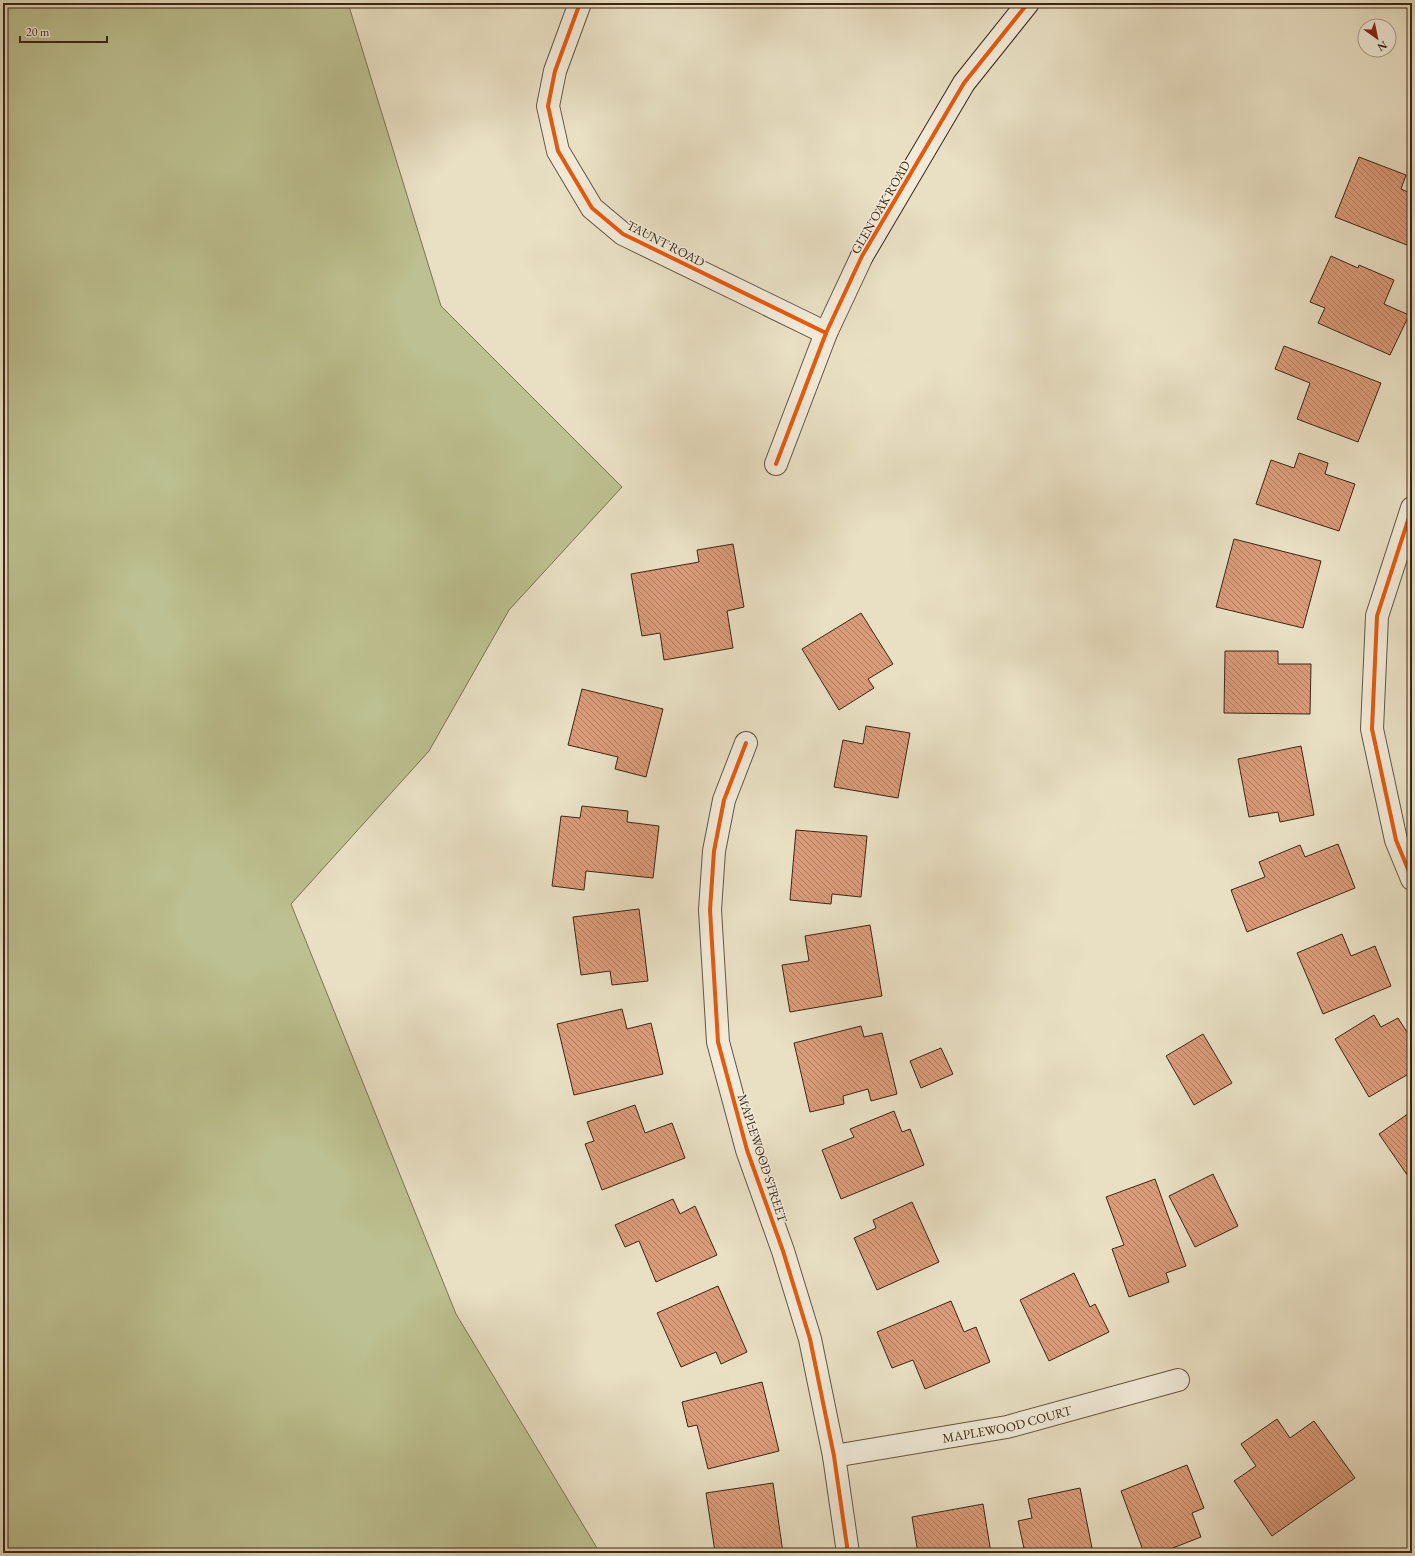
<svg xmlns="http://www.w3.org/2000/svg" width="1415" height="1556" viewBox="0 0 1415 1556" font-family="'EB Garamond',serif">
	<defs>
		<pattern id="building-back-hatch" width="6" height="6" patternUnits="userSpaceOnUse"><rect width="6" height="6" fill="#da9b79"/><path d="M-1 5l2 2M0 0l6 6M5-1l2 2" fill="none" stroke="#b27e62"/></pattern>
	</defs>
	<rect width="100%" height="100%" fill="#e9e0c4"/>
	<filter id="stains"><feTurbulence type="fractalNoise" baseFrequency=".005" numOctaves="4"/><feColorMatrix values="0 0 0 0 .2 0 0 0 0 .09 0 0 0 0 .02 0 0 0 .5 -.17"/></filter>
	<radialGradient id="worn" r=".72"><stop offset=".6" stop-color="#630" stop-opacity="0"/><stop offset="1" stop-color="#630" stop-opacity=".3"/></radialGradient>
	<polygon fill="#bdc090" stroke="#7c7352" points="22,3 348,3 441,306 622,487 509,610 429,751 291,904 456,1314 600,1553 3,1553 3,6"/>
	<g fill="url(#building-back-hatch)" stroke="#3c2613">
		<polygon points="1359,157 1406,175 1401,189 1412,194 1412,247 1335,217"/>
		<polygon points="1331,256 1358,268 1359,265 1394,280 1384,304 1409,315 1390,355 1318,323 1325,308 1310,302"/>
		<polygon points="1284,346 1381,383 1358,442 1297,419 1310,383 1275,369"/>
		<polygon points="1299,453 1328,463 1325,474 1355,484 1339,531 1256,504 1271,460 1294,468"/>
		<polygon points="1234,539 1321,561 1303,628 1216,607"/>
		<polygon points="733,544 744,607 727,611 733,648 664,660 660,633 642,636 631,574 699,562 697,550"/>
		<polygon points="861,613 893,664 868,679 874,688 839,710 802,649"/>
		<polygon points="1225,651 1278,651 1278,664 1311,664 1310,714 1224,713"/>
		<polygon points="582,689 663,709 646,777 615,769 618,757 568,745"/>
		<polygon points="866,726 910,733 898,798 834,787 843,740 863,744"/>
		<polygon points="1301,746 1314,815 1280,822 1278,812 1249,817 1238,759"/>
		<polygon points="582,806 628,811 627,822 659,826 653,878 586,871 584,890 552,886 561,816 580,818"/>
		<polygon points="796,830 867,836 861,897 832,894 831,904 790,900"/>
		<polygon points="1338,844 1355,888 1247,932 1231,890 1265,877 1259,862 1300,845 1305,857"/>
		<polygon points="639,909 648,981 612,985 610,971 581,975 573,917"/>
		<polygon points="870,925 882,996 790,1012 782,965 809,961 805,936"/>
		<polygon points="1342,934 1351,956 1375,946 1391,986 1323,1014 1297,953"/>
		<polygon points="622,1009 627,1029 651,1023 663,1074 574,1095 557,1024"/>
		<polygon points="1374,1015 1381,1027 1398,1018 1412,1040 1412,1072 1369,1097 1335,1039"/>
		<polygon points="861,1026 864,1037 882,1033 897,1094 871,1101 868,1089 843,1096 844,1104 810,1112 794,1043"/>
		<polygon points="1203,1034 1232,1083 1194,1105 1166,1056"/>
		<polygon points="941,1048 953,1074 921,1088 910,1061"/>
		<polygon points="635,1105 645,1133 672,1123 685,1158 602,1190 585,1144 594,1141 587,1122"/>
		<polygon points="894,1111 902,1132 910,1129 924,1165 841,1199 822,1150 854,1137 850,1129"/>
		<polygon points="1412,1111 1412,1182 1379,1134"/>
		<polygon points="1213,1174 1238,1226 1195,1247 1169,1196"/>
		<polygon points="1155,1179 1186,1266 1166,1273 1169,1282 1129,1297 1112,1249 1124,1245 1106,1197"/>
		<polygon points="673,1199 680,1214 695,1206 717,1255 656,1282 639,1241 625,1247 615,1225"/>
		<polygon points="912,1202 939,1262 877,1290 854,1238 876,1228 873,1220"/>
		<polygon points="1074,1273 1090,1307 1095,1304 1109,1332 1049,1361 1020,1300"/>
		<polygon points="718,1286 747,1352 721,1364 716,1352 681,1367 657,1313"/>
		<polygon points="951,1301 964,1332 976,1327 990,1362 925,1389 913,1360 892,1368 877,1332"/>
		<polygon points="762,1382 779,1451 708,1469 697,1425 688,1427 682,1402"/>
		<polygon points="1277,1419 1290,1438 1314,1421 1355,1478 1272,1536 1234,1481 1256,1466 1241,1444"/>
		<polygon points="1187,1465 1204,1508 1192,1513 1201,1537 1160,1553 1144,1553 1121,1491"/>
		<polygon points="773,1483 783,1553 746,1553 746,1548 715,1552 706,1493"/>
		<polygon points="1080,1488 1093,1553 1025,1553 1018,1521 1032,1518 1028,1499"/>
		<polygon points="983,1504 991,1553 918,1553 912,1517"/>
	</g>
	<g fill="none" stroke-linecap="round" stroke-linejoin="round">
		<defs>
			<g id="street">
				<polyline points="580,3 555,71 548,106 558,151 592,208 623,234 826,333"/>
				<polyline points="776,464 826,333 862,256"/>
				<polyline points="1412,508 1377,616 1372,729 1396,840 1412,879"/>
				<polyline points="746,743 724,800 714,851 710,910 718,1042 747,1150 783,1251 810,1339 834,1456 848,1553"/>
				<path id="s1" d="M834,1456L1007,1427L1178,1380"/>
			</g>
			<polyline id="secondary" points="862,256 964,83 1028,3"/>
		</defs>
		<use href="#street" stroke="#67543f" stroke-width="24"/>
		<use href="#secondary" stroke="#3c2613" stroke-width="24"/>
		<use href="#street" stroke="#f1ebd9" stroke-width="22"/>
		<use href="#secondary" stroke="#f1ebd9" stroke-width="22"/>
		<defs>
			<g id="cycleway">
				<polyline points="580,3 555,71 548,106 558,151 592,208 623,234 826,333"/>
				<polyline points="776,464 826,333 862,256 964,83 1028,3"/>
				<polyline points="1412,508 1377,616 1372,729 1396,840 1412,879"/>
				<polyline points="746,743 724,800 714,851 710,910 718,1042 747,1150 783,1251 810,1339 834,1456 848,1553"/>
			</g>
		</defs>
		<use href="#cycleway" stroke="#f1ebd9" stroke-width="6"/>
		<use href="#cycleway" stroke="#e8590c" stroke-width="4"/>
	</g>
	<g text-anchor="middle" stroke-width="3" stroke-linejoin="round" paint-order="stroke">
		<g font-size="13" fill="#3c2613" stroke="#f1ebd9">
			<text transform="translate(880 207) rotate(-60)" y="5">GLEN OAK ROAD</text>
			<text transform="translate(666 243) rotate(27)" y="5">TAUNT ROAD</text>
			<text transform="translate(763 1158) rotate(72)" y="5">MAPLEWOOD STREET</text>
			<text dy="5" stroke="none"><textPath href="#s1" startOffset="176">MAPLEWOOD COURT</textPath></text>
		</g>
	</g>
	<rect width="1415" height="1556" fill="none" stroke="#e9e0c4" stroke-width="16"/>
	<rect x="4" y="4" width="1407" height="1548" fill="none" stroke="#3c2613" stroke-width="2"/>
	<rect x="8" y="8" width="1399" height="1540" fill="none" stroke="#3c2613"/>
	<g transform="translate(1377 38) rotate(147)"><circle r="19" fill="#f1ebd9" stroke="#a99c8a"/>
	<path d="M0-3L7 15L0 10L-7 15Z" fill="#8f2418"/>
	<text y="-6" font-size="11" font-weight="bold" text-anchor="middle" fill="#3c2613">N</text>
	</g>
	<path d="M20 36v6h87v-6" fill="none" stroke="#3c2613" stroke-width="2"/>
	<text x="26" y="36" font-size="12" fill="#3c2613" stroke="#f1ebd9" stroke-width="3" paint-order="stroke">20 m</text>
	<rect width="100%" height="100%" filter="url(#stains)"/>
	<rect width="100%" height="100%" fill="url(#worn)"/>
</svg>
